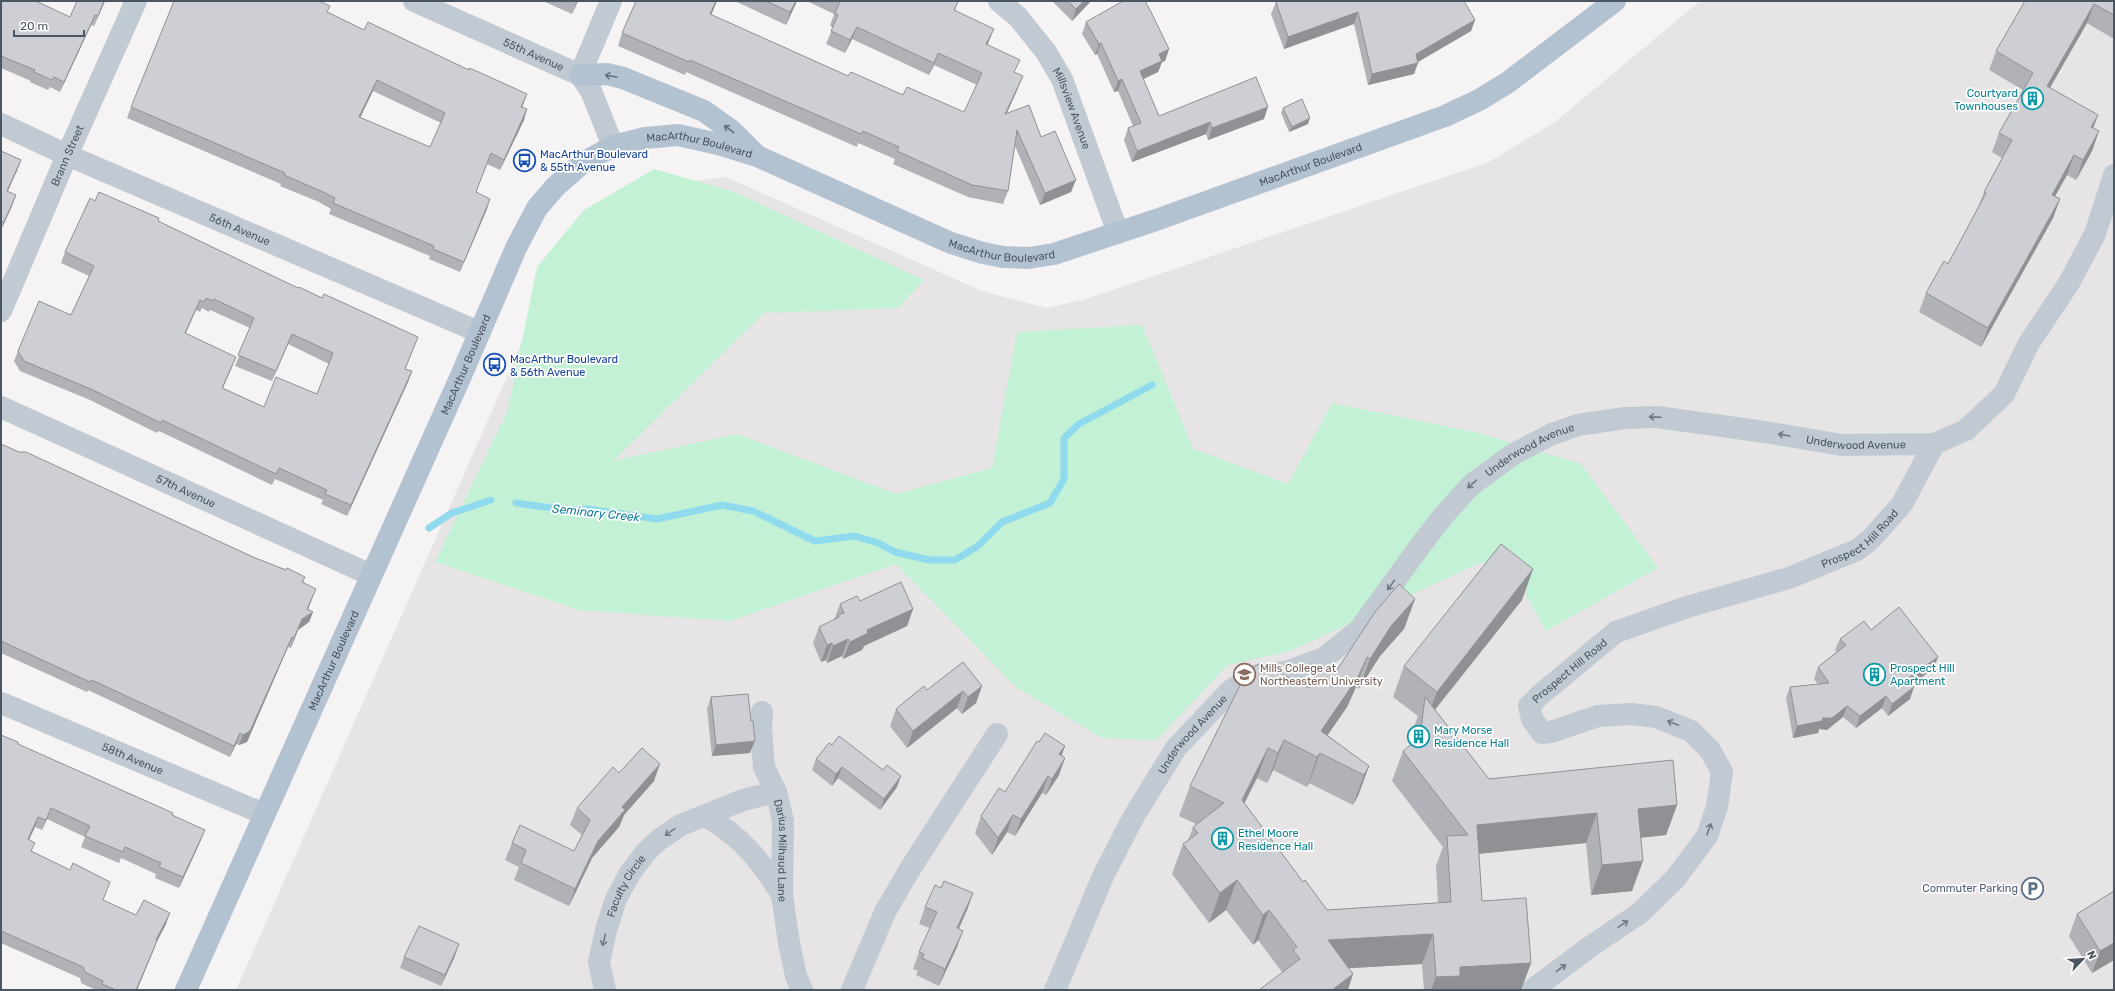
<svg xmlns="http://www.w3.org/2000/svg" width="2115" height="991" viewBox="0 0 2115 991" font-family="Rubik,sans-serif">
	<rect width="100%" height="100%" fill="#f5f3f3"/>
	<polygon fill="#e6e4e5" points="1700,1 2114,1 2114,990 236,990 515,359 538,301 652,186 726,177 982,291 1047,308 1086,299 1489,162 1555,122"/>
	<polygon fill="#c3f1d5" points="654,169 732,191 924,280 898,308 764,313 613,461 737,434 896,494 992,468 1017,332 1142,325 1193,449 1288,484 1332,403 1479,433 1581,464 1658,568 1546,631 1524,592 1482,562 1290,651 1228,665 1156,740 1102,738 1017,688 896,564 730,621 579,610 435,562 508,410 537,267 584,210"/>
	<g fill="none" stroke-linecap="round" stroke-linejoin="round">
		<g stroke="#90daee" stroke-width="7">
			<polyline points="516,503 566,510 587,509 657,519 722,505 753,511 815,541 855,536 878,543 895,552 929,560 955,560 978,546 1002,522 1050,503 1064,479 1064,438 1079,424 1152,385"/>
			<polyline points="429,528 452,513 491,500"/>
		</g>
		<g stroke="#c1cad2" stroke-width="22">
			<path id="s1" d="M414,1L580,75L591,91L613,146"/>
			<path id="s2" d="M999,1L1018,17L1046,52L1062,79L1118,233"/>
			<polyline points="580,75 611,1"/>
			<path id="s3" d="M1,124L67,155L479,332"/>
			<path id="s4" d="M1,311L65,160L136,1"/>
			<path id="s5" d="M1,407L371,575"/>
			<path id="s6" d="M1,703L264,814"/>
			<path id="s7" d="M762,712L761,727L764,767L776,792L783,821L782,895L789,943L796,976L802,990"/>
			<path d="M705,816C741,836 760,860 782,895"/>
			<path id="s8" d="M605,990L599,962L606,930L616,899L630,873L646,852L660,839L681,825L743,800L776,792"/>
			<polyline points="852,990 885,912 910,869 997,734"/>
			<path id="s9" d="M1055,990L1104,874L1134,816L1176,748L1231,690L1253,676L1286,672L1324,658L1360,629L1420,546L1444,515L1471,485L1512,455L1552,434L1578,425L1625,418L1657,417L1765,432L1842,445L1934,444L1966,430L2004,394L2029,343L2069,283L2095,234L2114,175"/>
			<path id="s10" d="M1532,990L1591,946L1640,913L1675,879L1707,836L1717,807L1722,772L1710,750L1691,731L1656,717L1631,714L1598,716L1551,732L1542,733L1532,719L1529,706L1540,695L1616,632L1687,607L1789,578L1857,550L1870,540L1902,504L1934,444"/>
		</g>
		<g stroke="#b3c2d1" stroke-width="22">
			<polyline points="580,75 607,74 623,78 704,111 732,131 756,155"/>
			<path id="s11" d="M186,990L460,378L516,248L537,208L555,187L581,164L613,146L645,138L678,135L718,144L757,156L951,243L983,253L1003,257L1028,258L1054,254L1156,220L1445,116L1479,100L1507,83L1615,1"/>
		</g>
	</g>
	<g fill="#b0b2b7" fill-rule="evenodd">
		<polygon points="1,1 70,17 77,1 105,1 94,26 91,25 60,92 50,87 48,90 30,82 31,81 1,68"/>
		<polygon points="543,1 578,1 572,14"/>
		<polygon points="636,1 717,1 711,15 848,76 903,95 964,112 977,85 934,65 929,75 852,39 845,53 826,44 833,27 830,26 834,14 807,1 957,1 958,2 955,10 989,41 987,45 1015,72 1018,88 1007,113 1041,137 1071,192 1040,205 1015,146 1008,191 1003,204 968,197 893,164 895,159 858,143 857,147 686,72 685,75 618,46 622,33"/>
		<polygon points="735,1 797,1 786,25"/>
		<polygon points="1052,1 1091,1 1072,21"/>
		<polygon points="2025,1 2114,1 2114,39 2087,23 2050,88 2098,115 2093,128 2099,131 2092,151 2076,180 2067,175 2055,196 2060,199 2053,218 1981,347 1919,312 1926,293 1948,264 1978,208 1984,192 2002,158 1992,152 1999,133 2023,90 1989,70 1996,51"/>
		<polygon points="1276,2 1475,20 1471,31 1418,62 1414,74 1368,85 1354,24 1284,49 1271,14"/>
		<path d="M328,12L364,30L469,70L527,94L522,107L527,109L524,120L500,170L487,164L476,192L487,209L460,272L429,259L430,256L329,214L331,209L319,202L280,186L281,184L127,118L131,107ZM373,91L441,123L430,147L360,118Z"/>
		<polygon points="1086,22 1169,49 1165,61 1162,62 1158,72 1143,79 1159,116 1264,119 1208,140 1206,134 1132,162 1124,140 1128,128 1133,126 1118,91 1114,92 1097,54 1095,55 1082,34"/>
		<polygon points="1283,108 1308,124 1289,132 1281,113"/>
		<polygon points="1,151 21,160 8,191 12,206 1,230"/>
		<path d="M95,201L158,221L298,288L418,337L405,369L412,371L408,382L347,516L321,504L323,500L275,479L272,485L159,431L157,433L90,400L20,371L14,361L18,351L71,315L89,276L61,263L65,252ZM202,308L209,312L210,310L250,328L235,366L272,381L288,344L329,364L317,394L264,407L223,388L232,367L186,333L196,310L200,312Z"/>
		<polygon points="1,444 253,557 305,577 303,583 312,599 308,609 313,612 309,622 298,630 291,648 288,647 247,742 239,745 236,744 230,757 88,690 87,692 1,653"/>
		<polygon points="1533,569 1522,600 1435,710 1489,779 1677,805 1666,835 1641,838 1632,891 1591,895 1586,843 1479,854 1482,901 1531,963 1521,990 1424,990 1422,964 1282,972 1258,940 1253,945 1226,910 1209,923 1172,874 1183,844 1188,841 1193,827 1196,824 1179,816 1190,786 1309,688 1335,673 1415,599 1404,629 1380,656 1359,689 1356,687 1347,707 1327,735 1369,766 1358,796 1353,805 1309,783 1307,787 1273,770 1267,783 1257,778 1244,803 1303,882 1327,910 1438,903 1436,866 1443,847 1392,781 1403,751 1412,744 1414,727 1418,716 1393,697 1404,666"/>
		<polygon points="860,601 913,609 907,626 864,646 862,650 843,659 842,656 827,663 826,660 821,662 813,643 819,627 834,620 840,604"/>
		<polygon points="1871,630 1934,668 1912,685 1910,699 1888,716 1882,708 1856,728 1843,717 1827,730 1819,729 1818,733 1793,738 1786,698 1790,687 1818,684 1814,679 1818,667 1837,652 1835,650 1840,639"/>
		<polygon points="982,686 976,703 962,714 957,708 907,748 890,726 896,709 927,690"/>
		<polygon points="711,697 750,753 712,756 707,709"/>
		<polygon points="1,735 18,744 173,815 201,840 179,888 155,878 156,874 121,858 119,863 81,847 85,837 47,819 42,830 35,827 29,840 32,851 103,900 136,915 166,924 157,941 153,952 137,990 96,990 81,983 80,978 1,943"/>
		<polygon points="1039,742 1065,746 1061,755 1059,775 1046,795 1042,793 1015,836 1007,832 992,855 975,833 981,816 1005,792"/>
		<polygon points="832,745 897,787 880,810 838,778 832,786 812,770 816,759"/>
		<polygon points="619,773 654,781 624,815 619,827 592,858 569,906 514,880 519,867 505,860 512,843 574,851 582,835 570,825 577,808"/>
		<polygon points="941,888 973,893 967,910 959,929 957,947 939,986 916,975 918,971 913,969 919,952 930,928 919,924 925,907"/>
		<polygon points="2114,891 2114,960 2092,973 2069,936 2077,914"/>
		<polygon points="455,956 441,986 400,968 404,957"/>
	</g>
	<g fill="#909195">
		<polygon points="104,1 105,1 94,26"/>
		<polygon points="577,1 578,1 572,14"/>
		<polygon points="716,1 717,1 706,27 710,14"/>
		<polygon points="796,1 797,1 786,25 790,12"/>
		<polygon points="1084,1 1091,1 1072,21 1076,9"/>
		<polygon points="2094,4 2087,23 2040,105 2047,86"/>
		<polygon points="1358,12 1354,24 1284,49 1288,37"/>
		<polygon points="95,15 91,25 60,92 64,82"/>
		<polygon points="1475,20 1471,31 1416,63 1418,63 1414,74 1368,85 1372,74 1416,54"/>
		<polygon points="857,27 852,39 845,53 850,40"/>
		<polygon points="994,29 989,41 982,57 986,44"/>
		<polygon points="1101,43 1097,54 1095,55 1099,44"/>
		<polygon points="1169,49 1165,61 1162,62 1158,72 1135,83 1140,71 1159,54"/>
		<polygon points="938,53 934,65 929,75 934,63"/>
		<polygon points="1023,76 1018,88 1001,126 1005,114"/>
		<polygon points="1122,79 1118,91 1114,92 1118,81"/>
		<polygon points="377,80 373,91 355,128 359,117"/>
		<polygon points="527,94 523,105 517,117 521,107"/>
		<polygon points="1268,107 1264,119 1208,140 1212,128"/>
		<polygon points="527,109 524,120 500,170 504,160"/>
		<polygon points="2098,115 2091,134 2091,127"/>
		<polygon points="1310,118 1308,124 1289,132 1292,127"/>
		<polygon points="1210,122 1206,134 1132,162 1137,151"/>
		<polygon points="2099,131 2092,151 2076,180 2083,160"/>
		<polygon points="2074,155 2067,175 2045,214 2052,195"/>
		<polygon points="21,160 17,171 3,201 7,191"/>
		<polygon points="1076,180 1071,192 1040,205 1045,193"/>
		<polygon points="16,195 12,206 1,230 4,222"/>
		<polygon points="490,199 487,209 460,272 464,262"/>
		<polygon points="2060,199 2053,218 1981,347 1988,328"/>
		<polygon points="200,300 196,310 181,343 185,333"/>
		<polygon points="292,334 288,344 272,381 276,371"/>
		<polygon points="236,357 232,367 218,398 222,388"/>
		<polygon points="412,371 408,382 347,516 351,505"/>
		<polygon points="1533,569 1522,600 1425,722 1437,692"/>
		<polygon points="316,589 304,619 313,612 309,622 298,630 291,648 294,638"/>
		<polygon points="1415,599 1404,629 1380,656 1359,689 1370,659 1391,626"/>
		<polygon points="913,609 907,626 864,646 862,650 843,659 850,642 867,630"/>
		<polygon points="292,637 288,647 247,742 239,745 243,735"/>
		<polygon points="848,639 842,656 827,663 833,646"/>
		<polygon points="832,643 826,660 821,662 827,645"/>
		<polygon points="1367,657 1356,687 1347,707 1314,755 1321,731"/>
		<polygon points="1938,657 1934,668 1903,691 1907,679"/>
		<polygon points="982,686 976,703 962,714 968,697"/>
		<polygon points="1914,687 1910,699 1888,716 1892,704"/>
		<polygon points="963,691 957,708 907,748 913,731"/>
		<polygon points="1886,696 1882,708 1856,728 1860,716"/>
		<polygon points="1847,706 1843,717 1827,730 1819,729 1818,733 1793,738 1797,726 1823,718"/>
		<polygon points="240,733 236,744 230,757 234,746"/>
		<polygon points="1284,740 1273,770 1267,783 1278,753"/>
		<polygon points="755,741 750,753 712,756 716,745"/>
		<polygon points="1065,746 1059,763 1059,754"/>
		<polygon points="1268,748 1257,778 1231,830 1242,800"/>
		<polygon points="1320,753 1309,783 1307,787 1317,757"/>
		<polygon points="1065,758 1059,775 1046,795 1052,779"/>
		<polygon points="660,764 654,781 624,815 619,827 592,858 569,906 575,889 598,841 622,807"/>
		<polygon points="1369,766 1358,796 1353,805 1364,775"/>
		<polygon points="842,767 838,778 832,786 836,774"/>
		<polygon points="901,776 897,787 880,810 884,799"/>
		<polygon points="1048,776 1042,793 1015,836 1021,819"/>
		<polygon points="1677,805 1666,835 1627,839 1638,809"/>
		<polygon points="51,808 47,819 42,830 46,820"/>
		<polygon points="1597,813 1586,843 1466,855 1477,825"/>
		<polygon points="1013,815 1007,832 992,855 998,838"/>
		<polygon points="38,817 35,827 24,850 28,839"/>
		<polygon points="205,830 201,840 179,888 183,877"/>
		<polygon points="1643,861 1632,891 1591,895 1602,865"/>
		<polygon points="1237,880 1226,910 1209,923 1220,893"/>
		<polygon points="973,893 967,910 951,945 957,928"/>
		<polygon points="1269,910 1258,940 1253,945 1263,915"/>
		<polygon points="170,913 166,924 152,951 156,940"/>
		<polygon points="963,931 957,947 939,986 945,969"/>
		<polygon points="1433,934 1422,964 1317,970 1328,940"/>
		<polygon points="157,941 137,990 136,990"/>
		<polygon points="2114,943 2114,960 2092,973 2100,951"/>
		<polygon points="459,944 455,956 441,986 445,975"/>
		<polygon points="1531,963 1521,990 1431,990 1436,977 1460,967"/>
		<polygon points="1353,974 1348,990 1332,990"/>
	</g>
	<g fill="#cdcfd5" stroke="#909195" fill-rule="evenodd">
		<polygon points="1,1 36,1 70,17 77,1 104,1 98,16 95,15 64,82 54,77 52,80 34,72 35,70 1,56"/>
		<path d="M174,1H319L330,6L327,12L364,30L368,22L469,70V68L481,73L527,94L521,107L527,109L504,160L491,153L476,192L490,199L464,262L433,249L434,246L333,203L335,198L323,192L284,175L285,173L131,107ZM377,80L445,113L430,147L359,117Z"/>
		<polygon points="636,1 716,1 710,14 848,76 851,72 903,95 907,87 964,112 982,73 938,53 934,63 857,27 850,40 831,31 838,15 835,13 840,2 838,1 957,1 958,2 954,10 994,29 986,44 1020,60 1014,72 1023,76 1005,114 1029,105 1041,137 1055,131 1076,180 1045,193 1017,130 1008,191 972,185 897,151 899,147 863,131 861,134 690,60 689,62 622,33"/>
		<polygon points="766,1 796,1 790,12"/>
		<polygon points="1068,1 1084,1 1076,9"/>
		<polygon points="1123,1 1145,1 1151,12 1169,49 1159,54 1162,61 1140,71 1159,116 1256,77 1268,107 1212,128 1210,122 1137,151 1128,128 1141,123 1122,79 1118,81 1101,43 1099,44 1086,22"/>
		<polygon points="1279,1 1464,1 1475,20 1416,54 1418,63 1372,74 1358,12 1288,37 1276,2"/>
		<polygon points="2025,1 2114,1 2114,15 2094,4 2047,86 2098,115 2091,127 2099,131 2083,160 2074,155 2052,195 2060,199 1988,328 1926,293 1944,261 1948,264 1986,193 1984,192 2012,140 1999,133 2033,73 1996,51"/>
		<polygon points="1302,99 1310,118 1292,127 1283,108"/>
		<polygon points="1,151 21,160 7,191 16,195 4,222 1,221"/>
		<path d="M99,192L159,218L158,221L298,288L299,287L322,298L324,294L418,337L405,369L412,371L351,505L325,494L327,490L279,468L276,474L162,420L161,423L93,390L24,361L18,351L39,301L71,315L94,266L65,252L90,198L95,201ZM206,298L213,301L214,299L254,318L238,355L276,371L292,334L333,353L317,394L276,377L264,407L222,388L236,357L185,333L200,300L204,302Z"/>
		<polygon points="1,444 19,452 26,452 253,557 286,570 287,568 305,577 302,582 316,589 307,609 313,612 302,619 294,638 292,637 250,731 243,735 240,733 234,746 92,680 90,682 1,641"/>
		<polygon points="1501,544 1533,569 1437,692 1404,666"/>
		<polygon points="901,582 913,609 867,630 868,633 850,642 848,639 833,646 832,643 827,645 819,627 839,617 838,615 844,613 840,604 857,596 860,601"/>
		<polygon points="1399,584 1415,599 1391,626 1370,659 1367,657 1358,677 1321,731 1369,766 1364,775 1320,753 1317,757 1284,740 1278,753 1268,748 1242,800 1303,882 1305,880 1327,910 1451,902 1447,836 1468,835 1403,751 1420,737 1425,697 1489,779 1673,760 1677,805 1638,809 1643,861 1602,865 1597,813 1477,825 1482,901 1526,898 1531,963 1460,967 1460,976 1436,977 1433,934 1328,940 1353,974 1332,990 1259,990 1300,959 1293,950 1297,947 1269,910 1263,915 1237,880 1220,893 1183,844 1198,833 1193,827 1224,803 1190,786 1245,675 1250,670 1260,663 1309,688 1320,665 1335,673 1375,612"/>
		<polygon points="1899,607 1938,657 1907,679 1914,687 1892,704 1886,696 1860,716 1847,706 1832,718 1823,718 1822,721 1797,726 1790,687 1829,683 1818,667 1846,645 1840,639 1864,621 1871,630"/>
		<polygon points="963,662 982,686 968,697 963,691 913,731 896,709 924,686 927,690"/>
		<polygon points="748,694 751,721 753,721 755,741 716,745 711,697"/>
		<polygon points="1045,733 1065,746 1059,754 1065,758 1052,779 1048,776 1021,819 1013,815 998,838 981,816 999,788 1005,792 1037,741 1039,742"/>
		<polygon points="1,735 18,742 18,744 173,813 172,815 205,830 183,877 159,867 161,863 125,847 123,852 85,836 90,826 51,808 46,820 38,817 28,839 35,843 31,851 70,870 73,863 110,882 103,900 136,915 144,900 170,913 156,940 157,941 136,990 116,990 102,984 103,981 85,972 83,967 1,931"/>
		<polygon points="839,736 883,770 887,765 901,776 884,799 842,767 836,774 816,759 829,743 832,745"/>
		<polygon points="642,748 660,764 622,807 625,810 598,841 575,889 521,863 526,850 512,843 520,825 574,851 590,820 577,808 613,767 619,773"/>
		<polygon points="944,881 973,893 957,928 963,931 945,969 922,958 924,954 919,952 937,912 925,907 935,885 941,888"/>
		<polygon points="2114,891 2114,943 2100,951 2077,914"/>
		<polygon points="419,926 459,944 445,975 404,957"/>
	</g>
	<defs><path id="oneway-shaft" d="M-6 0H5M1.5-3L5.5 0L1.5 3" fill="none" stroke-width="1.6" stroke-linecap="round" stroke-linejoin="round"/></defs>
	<g stroke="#64717d">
		<use href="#oneway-shaft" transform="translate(611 76) rotate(-171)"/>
		<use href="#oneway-shaft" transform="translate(729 129) rotate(-143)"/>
	</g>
	<g stroke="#6e7983">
		<use href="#oneway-shaft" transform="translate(1655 417) rotate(-178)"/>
		<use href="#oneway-shaft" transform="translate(1784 435) rotate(-170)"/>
		<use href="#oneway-shaft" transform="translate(1472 484) rotate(139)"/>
		<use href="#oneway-shaft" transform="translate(1391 585) rotate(126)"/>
		<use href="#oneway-shaft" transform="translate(1673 723) rotate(-159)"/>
		<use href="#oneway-shaft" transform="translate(1709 829) rotate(-70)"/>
		<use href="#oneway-shaft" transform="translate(670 832) rotate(145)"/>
		<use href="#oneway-shaft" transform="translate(1623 924) rotate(-34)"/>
		<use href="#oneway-shaft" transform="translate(604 940) rotate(104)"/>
		<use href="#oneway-shaft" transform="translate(1561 968) rotate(-37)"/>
	</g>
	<defs>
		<symbol id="building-ring" viewBox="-11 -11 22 22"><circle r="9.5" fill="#fff" stroke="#0f9aa8" stroke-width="1.5"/><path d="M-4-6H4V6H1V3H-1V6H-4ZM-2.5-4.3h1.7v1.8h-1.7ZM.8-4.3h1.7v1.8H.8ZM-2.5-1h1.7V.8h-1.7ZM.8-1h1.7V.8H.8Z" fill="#0f9aa8"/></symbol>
		<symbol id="bus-ring" viewBox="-11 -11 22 22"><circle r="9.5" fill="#fff" stroke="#1a4fb4" stroke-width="1.5"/><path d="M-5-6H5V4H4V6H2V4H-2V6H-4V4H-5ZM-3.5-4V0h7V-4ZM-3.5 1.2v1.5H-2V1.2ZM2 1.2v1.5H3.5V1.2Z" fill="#1a4fb4"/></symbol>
		<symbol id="university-ring" viewBox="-11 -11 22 22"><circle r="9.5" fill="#fff" stroke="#8d6e63" stroke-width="1.5"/><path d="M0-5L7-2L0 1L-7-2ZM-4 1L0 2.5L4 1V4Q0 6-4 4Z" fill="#8d6e63"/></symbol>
		<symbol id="parking-ring" viewBox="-11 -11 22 22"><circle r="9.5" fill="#fff" stroke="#5c6f8a" stroke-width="1.5"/><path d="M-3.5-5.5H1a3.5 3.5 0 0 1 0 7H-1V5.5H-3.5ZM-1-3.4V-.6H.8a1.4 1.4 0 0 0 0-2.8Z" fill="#5c6f8a"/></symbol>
	</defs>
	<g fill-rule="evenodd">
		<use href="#building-ring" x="2020" y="86" width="25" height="25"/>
		<use href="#bus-ring" x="512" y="148" width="25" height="25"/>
		<use href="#bus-ring" x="482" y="352" width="25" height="25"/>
		<use href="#university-ring" x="1232" y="662" width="25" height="25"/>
		<use href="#building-ring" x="1862" y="662" width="25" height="25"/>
		<use href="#building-ring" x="1406" y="724" width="25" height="25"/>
		<use href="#building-ring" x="1210" y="826" width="25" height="25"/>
		<use href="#parking-ring" x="2020" y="876" width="25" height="25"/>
	</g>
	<g text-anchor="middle" stroke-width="3.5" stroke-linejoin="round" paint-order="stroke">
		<g font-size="11" fill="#4a5661" stroke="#fff">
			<text dy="4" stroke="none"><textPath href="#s1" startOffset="131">55th Avenue</textPath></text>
			<text dy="4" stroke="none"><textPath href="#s2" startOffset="132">Millsview Avenue</textPath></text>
			<text dy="4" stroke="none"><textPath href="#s11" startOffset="1045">MacArthur Boulevard</textPath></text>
			<text dy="4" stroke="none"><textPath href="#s4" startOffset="169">Brann Street</textPath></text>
			<text dy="4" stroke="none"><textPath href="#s11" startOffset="1694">MacArthur Boulevard</textPath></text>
			<text dy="4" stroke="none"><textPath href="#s3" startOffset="261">56th Avenue</textPath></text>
			<text dy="4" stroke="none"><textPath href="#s11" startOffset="1369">MacArthur Boulevard</textPath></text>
			<text dy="4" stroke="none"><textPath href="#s11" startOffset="685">MacArthur Boulevard</textPath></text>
			<text dy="4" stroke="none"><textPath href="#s9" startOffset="1083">Underwood Avenue</textPath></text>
			<text dy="4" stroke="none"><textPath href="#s9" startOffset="748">Underwood Avenue</textPath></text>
			<text dy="4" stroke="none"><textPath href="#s5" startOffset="203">57th Avenue</textPath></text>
			<text dy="4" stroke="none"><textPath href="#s10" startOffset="916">Prospect Hill Road</textPath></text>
			<text dy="4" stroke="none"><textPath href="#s11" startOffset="361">MacArthur Boulevard</textPath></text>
			<text dy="4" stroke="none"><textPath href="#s10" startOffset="592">Prospect Hill Road</textPath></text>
			<text dy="4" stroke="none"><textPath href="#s9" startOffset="292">Underwood Avenue</textPath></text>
			<text dy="4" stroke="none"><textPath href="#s6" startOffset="143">58th Avenue</textPath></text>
			<text dy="4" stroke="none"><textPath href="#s7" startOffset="142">Darius Milhaud Lane</textPath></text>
			<text dy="4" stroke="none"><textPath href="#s8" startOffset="110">Faculty Circle</textPath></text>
		</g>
		<g font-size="11" fill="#0d838f" stroke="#fff" text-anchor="start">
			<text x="2018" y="97" text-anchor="end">Courtyard<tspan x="2018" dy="13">Townhouses</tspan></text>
			<text x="1890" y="672">Prospect Hill<tspan x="1890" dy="13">Apartment</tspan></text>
			<text x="1434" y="734">Mary Morse<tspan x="1434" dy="13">Residence Hall</tspan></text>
			<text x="1238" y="837">Ethel Moore<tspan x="1238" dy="13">Residence Hall</tspan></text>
		</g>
		<g font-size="11" fill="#164399" stroke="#fff" text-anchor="start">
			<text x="540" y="158">MacArthur Boulevard<tspan x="540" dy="13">&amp; 55th Avenue</tspan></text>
			<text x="510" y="363">MacArthur Boulevard<tspan x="510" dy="13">&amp; 56th Avenue</tspan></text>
		</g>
		<g font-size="11" fill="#785e54" stroke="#fff" text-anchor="start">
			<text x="1260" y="672">Mills College at<tspan x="1260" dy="13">Northeastern University</tspan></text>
		</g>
		<g font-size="11" fill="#4e5e75" stroke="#fff" text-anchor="end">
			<text x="2018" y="892">Commuter Parking</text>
		</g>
		<g font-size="12" font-style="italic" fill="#0c7c9b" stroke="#fff">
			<text transform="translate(596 513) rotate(6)" y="4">Seminary Creek</text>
		</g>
	</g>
	<rect width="2115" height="991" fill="none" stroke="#4a5661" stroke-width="4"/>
	<g transform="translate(2083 959) rotate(65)" stroke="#ffffff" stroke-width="3" paint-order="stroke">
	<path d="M0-3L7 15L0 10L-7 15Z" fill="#4a5661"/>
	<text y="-6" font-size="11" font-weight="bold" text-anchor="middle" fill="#4a5661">N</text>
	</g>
	<path d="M14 30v6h70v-6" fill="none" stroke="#4a5661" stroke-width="2"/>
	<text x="20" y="30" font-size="12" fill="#4a5661" stroke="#ffffff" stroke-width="3" paint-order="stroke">20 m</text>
</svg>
